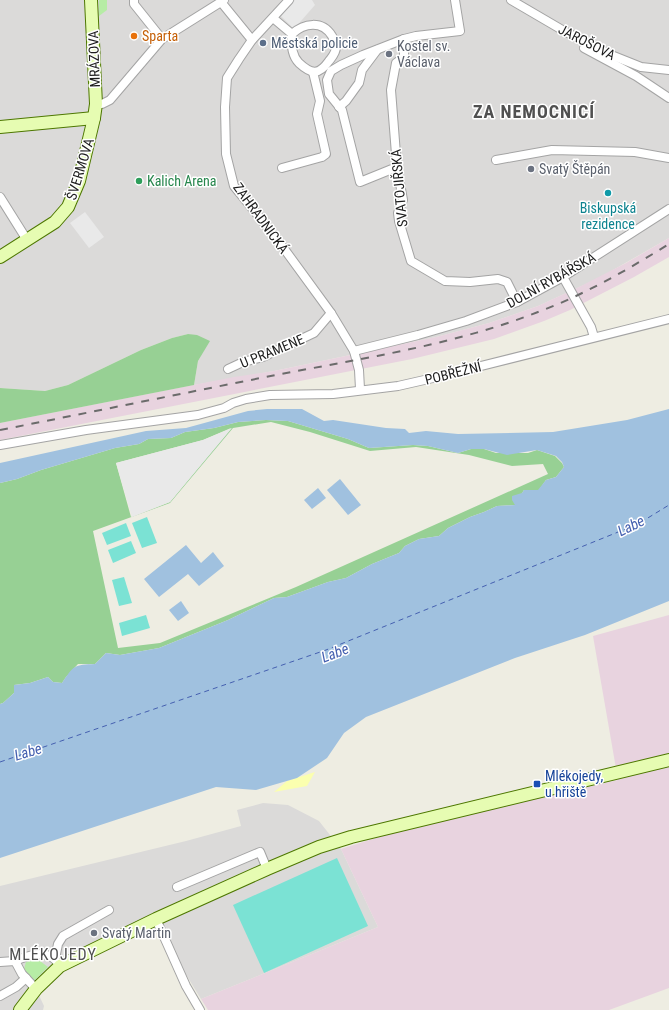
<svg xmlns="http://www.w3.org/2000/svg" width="669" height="1010" viewBox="0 0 669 1010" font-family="'Roboto Condensed',sans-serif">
	<rect width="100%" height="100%" fill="#eeede2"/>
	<g fill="#dbdad9">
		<polygon points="0,0 669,0 669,238 599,278 538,306 489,323 436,337 274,371 194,385 198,361 209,341 188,334 172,338 141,350 68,385 45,391 0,388"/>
		<polygon points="263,803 288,805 319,821 341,849 378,927 201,999 155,924 60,966 36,989 44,1006 43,1010 0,1010 0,886 186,841 241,826 237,810"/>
	</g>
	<g fill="#e8d3df">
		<polygon points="669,238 669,257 634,277 570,310 544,321 494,339 412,359 0,440 0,423 234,377 274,371 436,337 489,323 538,306 579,287 626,263"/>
		<polygon points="669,615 669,988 609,1010 208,1010 201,999 378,927 341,849 401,830 618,780 593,636"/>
	</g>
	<g fill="#b6eca5">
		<polygon points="99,0 107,0 107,10 99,16"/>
		<polygon points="34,959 40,961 48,967 34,981 24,969 26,962"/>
	</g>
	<g fill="#97d094" fill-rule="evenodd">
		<polygon points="188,334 197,335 210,341 198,361 194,385 0,423 0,388 45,391 68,385 141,350 172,338"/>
		<path d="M266,420L288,421L348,439L369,448L413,445L428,446L458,453L471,449H484L496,453H528L537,450L555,456L562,463L564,467L556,477L546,480L539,490H524L515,505L497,506L484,512L470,517L448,528L439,536L419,539L405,546L399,553L372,564L346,578L328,582L287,597L274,598L228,620L159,648L120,655L106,653L95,664H78L66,677L62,683L53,682L48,677L30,683L14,685V693L3,703L0,704V483L17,479L41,470L115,448L139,444L148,439L171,438L185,432L214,428L238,422ZM271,422L310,432L370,451L416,447L469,455L512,466L543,464L548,474L296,587L160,643L118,648L93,531L170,503L233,428ZM231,428L170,502L131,517L116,463L203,440Z"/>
	</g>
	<polygon fill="#fbffaf" points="315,772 307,786 274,792 287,781"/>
	<g fill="#7be2d4">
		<polygon points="147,517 157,543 142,548 132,523"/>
		<polygon points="126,523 131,536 107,545 102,533"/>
		<polygon points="131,541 136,553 113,563 108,550"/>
		<polygon points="124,577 132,603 119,606 112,580"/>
		<polygon points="146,615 150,628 122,636 119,623"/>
		<polygon points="337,858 368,926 264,973 233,905"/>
	</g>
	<g fill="#e9e9e9">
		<polygon points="295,0 312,0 315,5 294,29 281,16"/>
		<polygon points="85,212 104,237 89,248 70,223"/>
		<polygon points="232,428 170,502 132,517 116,463 203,440"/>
	</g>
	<g fill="#a0c1df">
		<path d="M267,409H302L324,421L333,420L386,428L405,429L409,433L426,431L458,434L553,432L627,420L669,409V601L585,635L515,658L366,717L344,733L327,758L297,778L256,790L216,787L0,858V704L3,703L14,693V685L30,683L48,677L53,682L62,683C74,665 74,665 95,664L106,653L120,655L159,648L228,620L274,598L287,597L328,582L346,578L372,564L399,553L405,546L419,539L439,536L448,528L470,517L484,512L497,506L515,505L512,500V496L522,493L524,490H538L546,480L556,477L564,467L562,462L556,456L537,450L507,455L484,449H471L458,453L428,446L413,445L369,448L348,439L288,421L266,420L238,422L214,428L185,432L171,438L148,439L139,444L115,448L41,470L17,479L0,483V463L146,431L186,428L248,411Z"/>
		<polygon points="340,479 361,505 348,515 327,490"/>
		<polygon points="318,488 326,498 312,509 304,500"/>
		<polygon points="186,545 201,563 213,552 224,566 199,586 188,574 159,597 144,579"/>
		<polygon points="181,601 189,613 178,621 169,610"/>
	</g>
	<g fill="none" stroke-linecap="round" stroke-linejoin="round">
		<polyline stroke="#4560b0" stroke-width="1" stroke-dasharray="5 4" stroke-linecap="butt" points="0,762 326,650 638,524 669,505"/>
		<defs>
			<g id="street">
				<polyline points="134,0 134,4 162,39"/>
				<polyline points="289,0 252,40 239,59 227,78 225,107 226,154 234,186 277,239 331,313 354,351 359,370 360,389"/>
				<polyline points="511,0 564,31 611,55 641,67 669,70"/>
				<polyline points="221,2 252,40"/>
				<path d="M273,18L292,34C291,44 291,55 299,63C312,75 319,75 329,61C332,57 336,53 336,47C336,43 334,39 332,36C322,20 304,23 292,34"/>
				<polyline points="404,39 404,57 396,63 391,90 397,167 403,200 398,213 399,221 411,261 445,281 470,282 498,279 507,282 517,302"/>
				<polyline points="584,48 636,76 669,98"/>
				<polyline points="96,104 102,104 110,100 162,39 224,0"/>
				<polyline points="339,107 346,101 359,83 362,70 377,50"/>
				<polyline points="496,160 552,150 635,152 669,158"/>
				<polyline points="397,167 360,182 342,110 329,94 327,80 331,71 341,65 363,55 404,39 416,36 460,31 455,0"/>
				<polyline points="282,168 322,157 326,154 317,114 320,101 313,72"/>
				<polyline points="0,197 27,240"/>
				<polyline points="563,277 591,327 594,337"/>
				<polyline points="354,351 418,335 466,321 517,302 563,277 669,209"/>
				<polyline points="228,369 243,362 263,357 314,333 331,313"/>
				<polyline points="0,445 86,430 198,415 224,408 233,403 246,399 270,395 333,394 398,386 433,378 669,319"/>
				<polyline points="177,887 260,852 267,869"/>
				<polyline points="156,919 186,986 200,1010"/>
				<polyline points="55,959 58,944 63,936 109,910"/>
				<path d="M15,961C29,955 47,948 58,963"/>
				<polyline points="0,962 15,961 22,974 36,989"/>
				<polyline points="0,996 16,987 26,978"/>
			</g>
			<g id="secondary">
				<polyline points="0,127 94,118"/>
				<polyline points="0,257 55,222 68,207 79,181 94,118 96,104 91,0"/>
				<polyline points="20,1010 36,989 60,966 156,919 267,869 319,847 351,837 669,760"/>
			</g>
		</defs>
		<use href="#street" stroke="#a4a4a4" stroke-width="10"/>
		<use href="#secondary" stroke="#4d7700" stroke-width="14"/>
		<use href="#street" stroke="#fff" stroke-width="8"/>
		<use href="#secondary" stroke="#e6fcb2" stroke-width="12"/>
		<path stroke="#6b6b6b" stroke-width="2" stroke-dasharray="8 8" stroke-linecap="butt" d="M0,430C92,412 184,393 276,375C364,358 454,345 538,312C584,295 627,270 669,244"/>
	</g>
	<circle fill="#e8710a" stroke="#fff" stroke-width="1.5" cx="134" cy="36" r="4"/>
	<circle fill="#5c6f8a" stroke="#fff" stroke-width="1.5" cx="263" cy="43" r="4"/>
	<g fill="#6b7280" stroke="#fff" stroke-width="1.5">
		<circle cx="389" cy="54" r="4"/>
		<circle cx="531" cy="169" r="4"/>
		<circle cx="94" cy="933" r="4"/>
	</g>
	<circle fill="#2e9e5b" stroke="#fff" stroke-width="1.5" cx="139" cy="181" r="4"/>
	<circle fill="#0f9aa8" stroke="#fff" stroke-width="1.5" cx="608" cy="193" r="4"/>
	<rect fill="#1a4fb4" stroke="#fff" stroke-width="1.5" x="533" y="780" width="8" height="8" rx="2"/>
	<g text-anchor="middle" stroke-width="3" stroke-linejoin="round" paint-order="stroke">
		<g font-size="14" fill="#c56008" stroke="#fff" text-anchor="start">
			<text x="142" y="41">Sparta</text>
		</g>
		<g font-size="14" fill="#1d1d1d" stroke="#fff">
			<text transform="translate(587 42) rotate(27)" y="5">JAROŠOVA</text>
			<text transform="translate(94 59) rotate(-92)" y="5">MRÁZOVA</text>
			<text transform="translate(80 169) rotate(-73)" y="5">ŠVERMOVA</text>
			<text transform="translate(399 188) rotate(-95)" y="5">SVATOJIŘSKÁ</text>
			<text transform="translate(261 218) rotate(54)" y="5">ZAHRADNICKÁ</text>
			<text transform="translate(551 280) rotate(-29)" y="5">DOLNÍ RYBÁŘSKÁ</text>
			<text transform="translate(272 351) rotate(-22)" y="5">U PRAMENE</text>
			<text transform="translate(453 373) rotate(-14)" y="5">POBŘEŽNÍ</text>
		</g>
		<g font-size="14" fill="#4e5e75" stroke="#fff" text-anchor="start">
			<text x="271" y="48">Městská policie</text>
		</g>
		<g font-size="14" fill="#5b616d" stroke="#fff" text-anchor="start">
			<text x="397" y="51">Kostel sv.<tspan x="397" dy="16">Václava</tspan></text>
			<text x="539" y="174">Svatý Štěpán</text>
			<text x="102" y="938">Svatý Martin</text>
		</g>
		<g font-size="14" fill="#27864d" stroke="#fff" text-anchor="start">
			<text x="147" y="186">Kalich Arena</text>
		</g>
		<g font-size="14" fill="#0d838f" stroke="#fff">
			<text x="608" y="213">Biskupská<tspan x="608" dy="16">rezidence</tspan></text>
		</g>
		<g font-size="14" fill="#164399" stroke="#fff" text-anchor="start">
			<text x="545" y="781">Mlékojedy,<tspan x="545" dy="16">u hřiště</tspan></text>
		</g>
		<g font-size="15" font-style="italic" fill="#4560b0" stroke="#fff">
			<text transform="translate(631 526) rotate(-26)" y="5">Labe</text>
			<text transform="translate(335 653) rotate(-21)" y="5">Labe</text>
			<text transform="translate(28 752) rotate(-17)" y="5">Labe</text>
		</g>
		<g font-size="16" letter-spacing="1" fill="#505050" stroke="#fff">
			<text x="53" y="960">MLÉKOJEDY</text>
		</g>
		<g font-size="18" font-weight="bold" letter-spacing="1" fill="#505050" stroke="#fff">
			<text x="534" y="118">ZA NEMOCNICÍ</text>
		</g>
	</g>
</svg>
